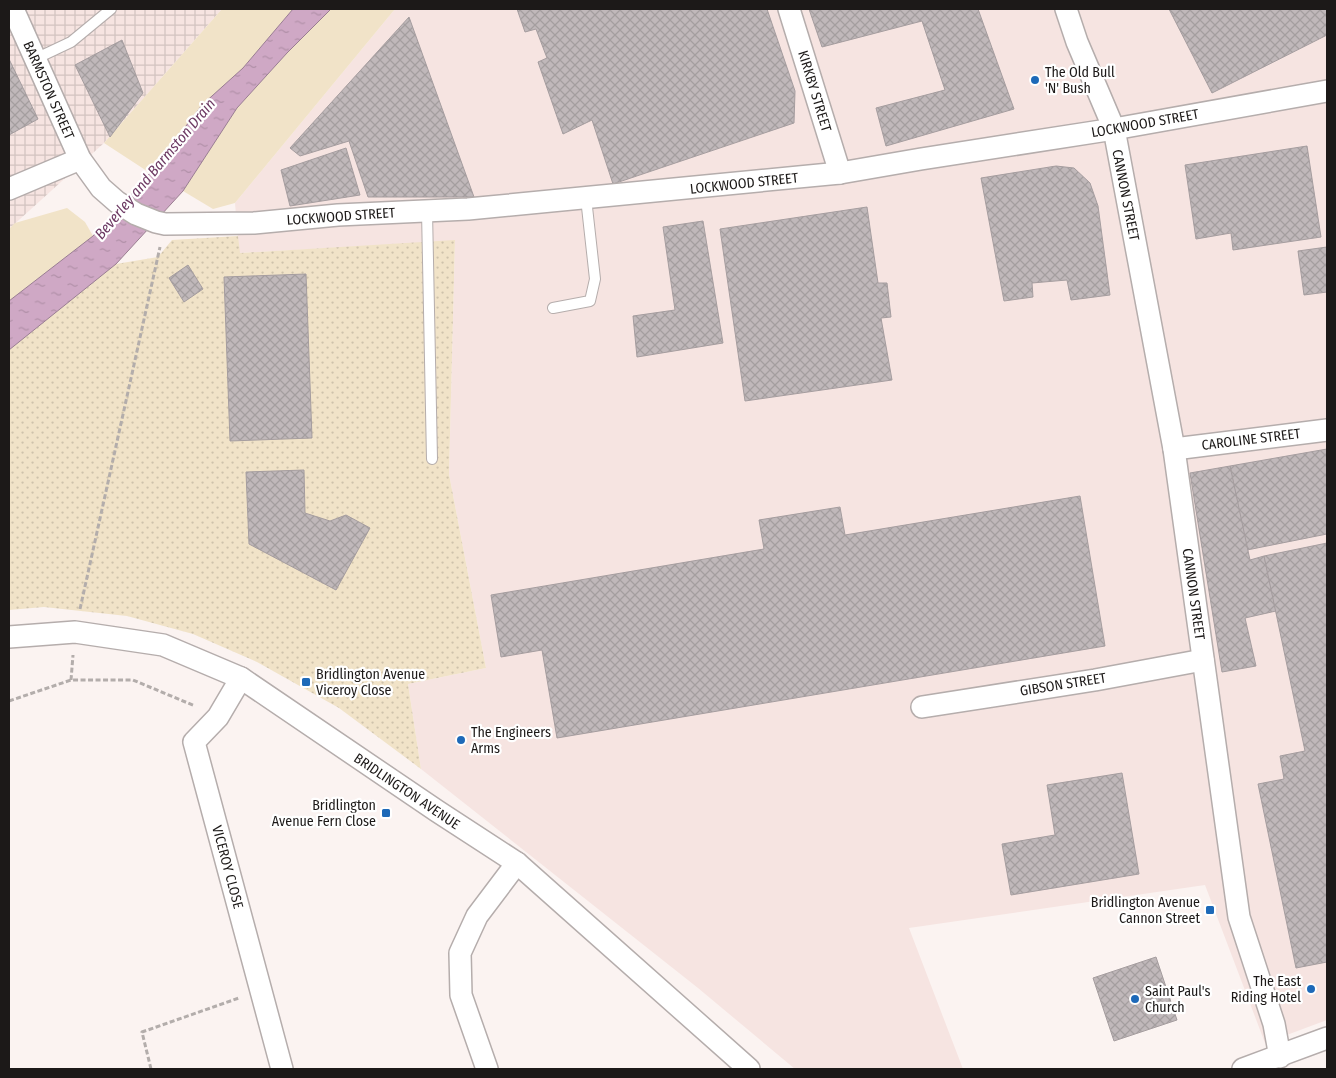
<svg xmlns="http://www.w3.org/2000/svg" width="1336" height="1078" viewBox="0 0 1336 1078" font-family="'Fira Sans Condensed',sans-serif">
	<defs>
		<pattern id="industrial-grid" width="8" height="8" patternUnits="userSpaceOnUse" patternTransform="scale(1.25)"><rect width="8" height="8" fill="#f6e4e1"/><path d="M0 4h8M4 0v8" fill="none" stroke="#d2c3c0"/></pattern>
		<pattern id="park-dots" width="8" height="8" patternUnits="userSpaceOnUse" patternTransform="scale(1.25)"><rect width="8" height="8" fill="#f1e3c8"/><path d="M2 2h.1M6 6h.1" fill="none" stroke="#cec2ab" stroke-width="1.8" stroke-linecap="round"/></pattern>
		<pattern id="water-ripples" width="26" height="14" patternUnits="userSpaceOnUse" patternTransform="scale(1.25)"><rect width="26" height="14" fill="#cfa8c5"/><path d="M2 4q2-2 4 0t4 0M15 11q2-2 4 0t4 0" fill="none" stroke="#b190a8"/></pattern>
		<pattern id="building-cross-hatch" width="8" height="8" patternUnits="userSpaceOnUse" patternTransform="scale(1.25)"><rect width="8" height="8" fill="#c0b8ba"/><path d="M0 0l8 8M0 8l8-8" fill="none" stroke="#a49e9f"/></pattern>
	</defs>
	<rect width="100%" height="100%" fill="#fbf3f1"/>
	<polygon fill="#f6e4e1" points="395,9 1327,9 1327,1020 1265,1043 1205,885 909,928 963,1069 795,1069 698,988 421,769 408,684 486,668 449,474 455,241 239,253 235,203"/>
	<polygon fill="url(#industrial-grid)" points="9,9 222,9 104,143 9,229"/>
	<g fill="#f1e3c8">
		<polygon points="222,9 293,9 243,68 202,105 150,173 104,143"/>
		<polygon points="331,9 395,9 235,203 213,209 183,191 237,108 287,53"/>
		<polygon points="67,208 85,222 93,236 9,301 9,229 15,223"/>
	</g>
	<polygon fill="url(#park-dots)" points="238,236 240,253 455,240 449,474 486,668 408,684 421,769 339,708 257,662 193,634 127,616 44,607 9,610 9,350 116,264 158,257 172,240"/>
	<polygon fill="url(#water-ripples)" stroke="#997d91" points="293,9 331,9 287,53 237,108 183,191 116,264 9,350 9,301 93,236 150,173 202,105 243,68"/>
	<g fill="url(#building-cross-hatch)" stroke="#a59d9f">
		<polygon points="517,9 767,9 795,91 794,123 613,184 592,120 563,134 538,62 547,58 536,29 525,32"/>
		<polygon points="809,9 978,9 1014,109 886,146 876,108 945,90 922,21 822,47"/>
		<polygon points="1169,9 1327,9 1327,35 1212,93"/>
		<polygon points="409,17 474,197 368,197 349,141 300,156 290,148"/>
		<polygon points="122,40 143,93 110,137 75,65"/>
		<polygon points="9,59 38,119 9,135"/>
		<polygon points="1307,146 1321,237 1233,250 1231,233 1196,239 1185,165"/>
		<polygon points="346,148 360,195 290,206 281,170"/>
		<polygon points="1056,166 1074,168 1090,183 1098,206 1110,295 1071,300 1067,280 1032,283 1033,297 1004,301 981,178"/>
		<polygon points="867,207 878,283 887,283 891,317 881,318 892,380 745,401 720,229"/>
		<polygon points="703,221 723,343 637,357 633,316 675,310 663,227"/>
		<polygon points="1327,247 1327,292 1304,295 1298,251"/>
		<polygon points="188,265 203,289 184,302 169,278"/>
		<polygon points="306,274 312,438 230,441 224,277"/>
		<polygon points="1327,449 1327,534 1247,550 1230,466"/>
		<polygon points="1230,466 1250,560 1264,556 1276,611 1245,618 1256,666 1222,672 1190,473"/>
		<polygon points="304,470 305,513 330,521 346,515 370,528 336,590 249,544 246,472"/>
		<polygon points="1080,496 1105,646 557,738 542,650 501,657 491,595 764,549 759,520 840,507 845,535"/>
		<polygon points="1327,543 1327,962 1296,968 1258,784 1284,779 1280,756 1305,751 1264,556"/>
		<polygon points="1122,773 1139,874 1011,895 1002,844 1055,835 1047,785"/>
		<polygon points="1156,957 1177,1020 1114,1041 1093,978"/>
	</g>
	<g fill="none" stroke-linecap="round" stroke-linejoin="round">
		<defs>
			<g id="lane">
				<polyline points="35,59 71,42 111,9"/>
				<polyline points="427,211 432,459"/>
				<polyline points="553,308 590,301 595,279 586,198"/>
			</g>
			<g id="street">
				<polyline points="13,9 80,159 101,188 117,202 136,214 156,222 165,224 254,223 338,215 468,209 840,173 921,159 1114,129 1327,91"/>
				<polyline points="789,9 840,173"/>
				<polyline points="1066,9 1077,42 1114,129 1174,449 1239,917 1274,1024 1280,1057"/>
				<polyline points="9,189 80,159"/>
				<polyline points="1174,449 1327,430"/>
				<polyline points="9,637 75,632 163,645 241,678 437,811 517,863 749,1069"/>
				<polyline points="241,678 218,717 194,742 282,1069"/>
				<polyline points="922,707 1095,680 1203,660"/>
				<polyline points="487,1069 461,995 460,953 477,916 517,863"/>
				<polyline points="1243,1069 1327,1038"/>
			</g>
		</defs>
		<use href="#lane" stroke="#b5adac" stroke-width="12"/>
		<use href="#street" stroke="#b5adac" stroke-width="24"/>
		<g stroke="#b3adab" stroke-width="3" stroke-dasharray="5 2.5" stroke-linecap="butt">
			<polyline points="80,609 160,247"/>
			<polyline points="71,680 73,655"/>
			<polyline points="9,701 71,680 133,680 195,706"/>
			<polyline points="151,1069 142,1032 239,998"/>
		</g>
		<use href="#lane" stroke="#fff" stroke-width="10"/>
		<use href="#street" stroke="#fff" stroke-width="21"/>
	</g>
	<g fill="#1d69b8" stroke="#fff" stroke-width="2">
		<circle cx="1035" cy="80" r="5"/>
		<rect x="301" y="677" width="10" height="10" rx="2.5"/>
		<circle cx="461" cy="740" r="5"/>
		<rect x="381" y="808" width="10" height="10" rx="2.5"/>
		<rect x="1205" y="905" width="10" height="10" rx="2.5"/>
		<circle cx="1311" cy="989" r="5"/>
		<circle cx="1135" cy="999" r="5"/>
	</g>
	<g text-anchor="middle" stroke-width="4.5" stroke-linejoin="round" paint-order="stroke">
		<g font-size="14" fill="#1c1918" stroke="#fff" text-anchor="start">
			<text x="1045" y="77">The Old Bull<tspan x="1045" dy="16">'N' Bush</tspan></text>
			<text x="316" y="679">Bridlington Avenue<tspan x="316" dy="16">Viceroy Close</tspan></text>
			<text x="471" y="737">The Engineers<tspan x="471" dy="16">Arms</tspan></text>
			<text x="376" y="810" text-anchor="end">Bridlington<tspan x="376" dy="16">Avenue Fern Close</tspan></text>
			<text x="1200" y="907" text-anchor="end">Bridlington Avenue<tspan x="1200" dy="16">Cannon Street</tspan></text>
			<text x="1301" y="986" text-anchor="end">The East<tspan x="1301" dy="16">Riding Hotel</tspan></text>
			<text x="1145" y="996">Saint Paul's<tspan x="1145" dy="16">Church</tspan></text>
		</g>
		<g font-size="14" fill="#1c1918" stroke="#fff">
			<text transform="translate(49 90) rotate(66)" y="5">BARMSTON STREET</text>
			<text transform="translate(815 91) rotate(73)" y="5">KIRKBY STREET</text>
			<text transform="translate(1145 123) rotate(-10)" y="5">LOCKWOOD STREET</text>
			<text transform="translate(744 183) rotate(-6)" y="5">LOCKWOOD STREET</text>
			<text transform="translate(1126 195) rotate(79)" y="5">CANNON STREET</text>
			<text transform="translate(341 216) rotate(-4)" y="5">LOCKWOOD STREET</text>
			<text transform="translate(1251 439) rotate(-7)" y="5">CAROLINE STREET</text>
			<text transform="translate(1194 594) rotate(82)" y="5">CANNON STREET</text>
			<text transform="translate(1063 684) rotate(-9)" y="5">GIBSON STREET</text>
			<text transform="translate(407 791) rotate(34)" y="5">BRIDLINGTON AVENUE</text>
			<text transform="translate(228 867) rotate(75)" y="5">VICEROY CLOSE</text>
		</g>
		<g font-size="15" font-style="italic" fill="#6d3a63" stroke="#fff">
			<text transform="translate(155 169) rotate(-50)" y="5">Beverley and Barmston Drain</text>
		</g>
	</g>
	<rect width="1336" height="1078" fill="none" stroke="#1c1918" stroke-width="20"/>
</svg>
